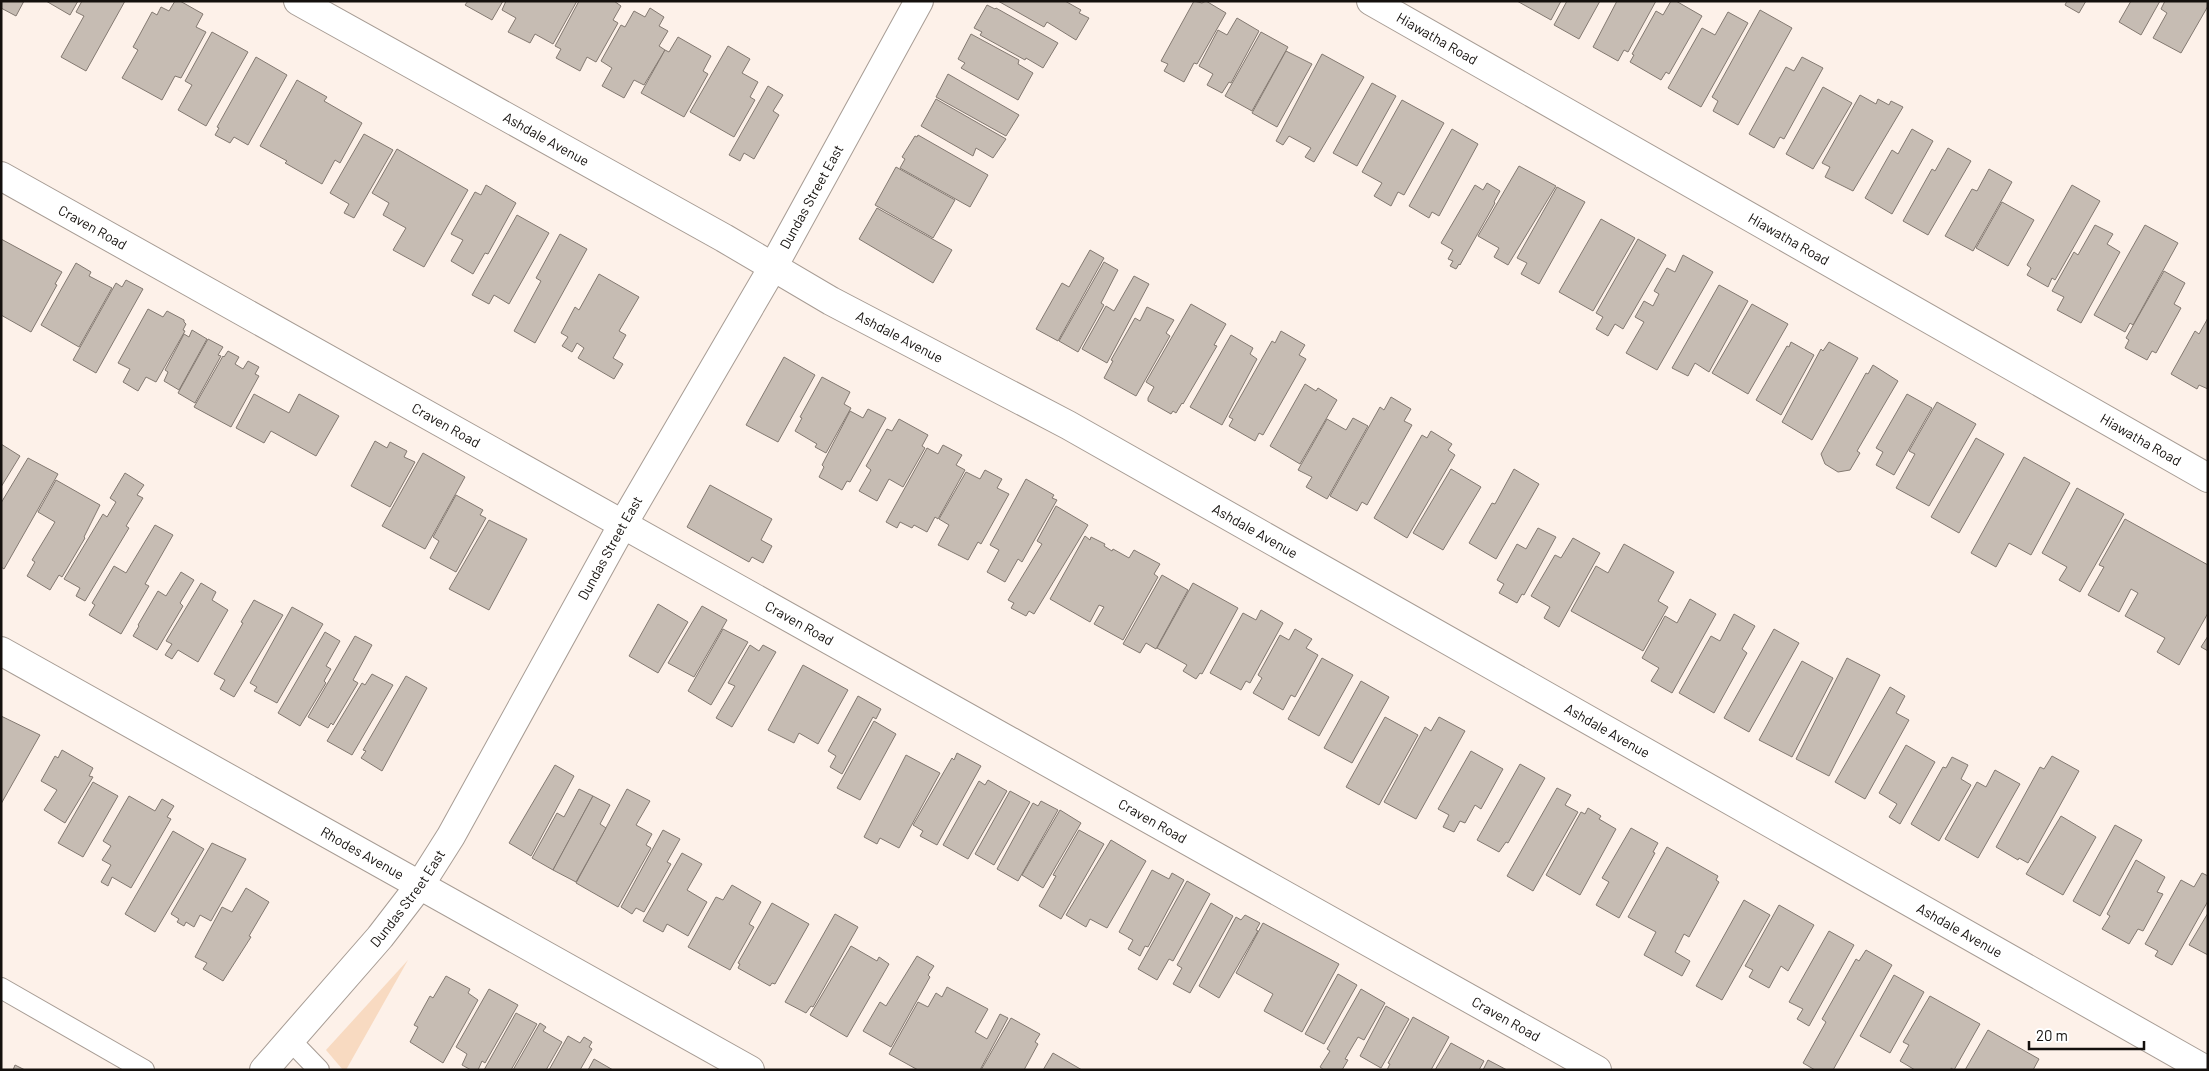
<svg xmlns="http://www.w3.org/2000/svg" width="2209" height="1071" viewBox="0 0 2209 1071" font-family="Barlow,sans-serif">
	<rect width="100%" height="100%" fill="#fdf1e9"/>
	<polygon fill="#f8dac1" points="408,960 346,1070 343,1070 326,1050"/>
	<g fill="#c6bcb3" stroke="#837971">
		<polygon points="1,1 24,1 16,16 1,8"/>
		<polygon points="46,1 78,1 70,15"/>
		<polygon points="82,1 125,1 86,71 61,57 84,16 76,12"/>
		<polygon points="175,1 180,1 203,14 196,27 206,32 181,78 175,76 162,100 122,78 138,50 133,47 152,12 157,15 161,7 169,11"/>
		<polygon points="468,1 503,1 492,20 465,5"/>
		<polygon points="506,1 577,1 553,44 535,34 530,43 508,32 516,18 502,10"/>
		<polygon points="579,1 614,1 621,6 613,20 618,23 596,62 587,57 580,71 556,58 561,49 555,46"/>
		<polygon points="998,1 1065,1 1081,10 1079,13 1089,18 1076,40 1047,22 1044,27"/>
		<polygon points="1194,1 1202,3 1206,1 1226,13 1197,64 1194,63 1184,82 1164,71 1168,64 1161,61"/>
		<polygon points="1517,1 1561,1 1551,20"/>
		<polygon points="1567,1 1600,1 1579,39 1554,25"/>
		<polygon points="1617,1 1656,1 1628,52 1624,50 1618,61 1593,47"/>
		<polygon points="1671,1 1676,1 1702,16 1669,74 1666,72 1661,80 1630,62 1634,55 1632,54 1656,11 1663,15"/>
		<polygon points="2067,1 2086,1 2079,13 2065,5"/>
		<polygon points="2131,1 2160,1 2141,35 2119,22"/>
		<polygon points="2165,1 2208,1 2208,6 2181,53 2153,38 2167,13 2161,9"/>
		<polygon points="987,5 995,9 996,8 1058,43 1043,68 1026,58 1025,60 980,35 982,32 974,28"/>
		<polygon points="650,8 664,17 659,26 668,31 659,46 665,50 644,85 634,80 624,98 602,86 612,68 601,61 621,25 625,27 634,11 645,17"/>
		<polygon points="1760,10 1792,28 1738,125 1713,111 1718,101 1712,97"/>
		<polygon points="1728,12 1748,23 1701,107 1668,88 1702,28 1715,35"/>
		<polygon points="1237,18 1259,31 1231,83 1229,82 1222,93 1207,85 1213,74 1199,66 1218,30 1227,35"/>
		<polygon points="212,32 248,52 206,126 178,110 192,85 185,81"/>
		<polygon points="1261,32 1288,47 1252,111 1225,96"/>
		<polygon points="971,34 1019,60 1018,64 1033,73 1018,100 961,68 965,63 958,59"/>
		<polygon points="678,37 711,56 703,71 708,74 684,117 641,93 665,50 669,52"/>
		<polygon points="728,46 750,59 742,73 758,82 750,97 755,100 734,137 690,112"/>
		<polygon points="1286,51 1312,64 1277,127 1252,113"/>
		<polygon points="1322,54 1364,77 1314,162 1305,157 1311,148 1289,136 1283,145 1276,141"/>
		<polygon points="256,57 287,75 248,145 234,137 230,143 215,135 219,128 217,127"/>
		<polygon points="1802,57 1823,68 1784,139 1780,137 1774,148 1749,134 1786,67 1794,71"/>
		<polygon points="948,74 1019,115 1006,136 936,97"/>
		<polygon points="297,80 327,97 324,101 362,123 340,163 335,160 322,184 285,163 287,161 260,146"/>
		<polygon points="1372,83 1396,96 1357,166 1333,153"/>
		<polygon points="768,86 783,95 773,111 779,115 754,159 744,153 740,161 729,155"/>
		<polygon points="1823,87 1852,103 1813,169 1786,154"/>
		<polygon points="1860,95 1876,104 1878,99 1889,105 1891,101 1903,107 1853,191 1825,177 1830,167 1822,163"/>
		<polygon points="936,99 1006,139 993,158 976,148 973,156 921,126"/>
		<polygon points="1402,100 1444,123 1404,195 1398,192 1391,206 1374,196 1382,183 1362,172"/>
		<polygon points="1452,129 1478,144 1439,216 1432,212 1429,218 1409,206"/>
		<polygon points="1912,129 1933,141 1892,214 1865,198 1892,150 1898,154"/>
		<polygon points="364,134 393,150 354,218 344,213 349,204 330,193"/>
		<polygon points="918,135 988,175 970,207 900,168 905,159 902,157 915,136 917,137"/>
		<polygon points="1948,148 1971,161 1928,235 1903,221 1932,169 1935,171"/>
		<polygon points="397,149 468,190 424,267 393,250 406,228 383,215 389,203 372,193"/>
		<polygon points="1519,166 1556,186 1508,265 1494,257 1499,248 1478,236"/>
		<polygon points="896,167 955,200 933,238 875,205"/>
		<polygon points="1989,169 2012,182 1973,251 1945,236 1972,189 1977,191"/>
		<polygon points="1487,183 1500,191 1494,202 1495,203 1460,265 1459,264 1456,269 1450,266 1453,261 1448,259 1453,250 1441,243 1475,185 1483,190"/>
		<polygon points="486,185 516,203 488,254 485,253 473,274 451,261 463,240 451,234 475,192 481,195"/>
		<polygon points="2072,185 2100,201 2055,280 2052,278 2048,287 2027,275 2031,268 2027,265"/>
		<polygon points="1557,187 1585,202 1539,284 1521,274 1527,263 1517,258"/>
		<polygon points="2002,202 2034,220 2008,266 1976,248"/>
		<polygon points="877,208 952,250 933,283 859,239"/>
		<polygon points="517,215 549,233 509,304 494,295 489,304 472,295"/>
		<polygon points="1601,219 1635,238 1593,311 1559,292"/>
		<polygon points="2095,225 2113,234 2107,244 2120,252 2081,323 2057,310 2064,297 2052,291 2074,252 2078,255"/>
		<polygon points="2145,225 2178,243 2133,325 2130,323 2125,332 2094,315"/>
		<polygon points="560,234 587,249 535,343 514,331 541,281 536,278"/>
		<polygon points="1,239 62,272 55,284 57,285 31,332 1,315"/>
		<polygon points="1638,239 1666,255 1623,329 1615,324 1608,336 1596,329 1603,317 1596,313"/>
		<polygon points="1090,250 1104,258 1058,341 1036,329 1062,283 1069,287"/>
		<polygon points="1683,255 1713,272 1657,370 1626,353 1644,322 1635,317 1644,301 1653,306 1659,294 1654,291 1667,268 1675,272"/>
		<polygon points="1104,262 1118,270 1101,303 1104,305 1078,352 1059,341"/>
		<polygon points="76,263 91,272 89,276 112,288 79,347 41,325"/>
		<polygon points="2164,271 2185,283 2174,304 2181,308 2156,353 2152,351 2147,360 2125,348 2129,340 2126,338"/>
		<polygon points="599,274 639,297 619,331 626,335 613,358 623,364 614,379 578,358 584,348 577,343 572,352 562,346 568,337 561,333 575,307 579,310"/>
		<polygon points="1134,276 1149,284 1107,363 1082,349 1106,306 1114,311"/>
		<polygon points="126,280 143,289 96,373 73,360 116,283 122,287"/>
		<polygon points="1719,285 1748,301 1709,372 1695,363 1688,376 1672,368"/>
		<polygon points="1191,304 1226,324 1214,345 1217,346 1183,404 1182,403 1176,413 1173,411 1171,414 1148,401 1148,398 1154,387 1146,382"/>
		<polygon points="1752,304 1788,324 1748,394 1712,373"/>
		<polygon points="1147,307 1174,320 1166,333 1170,336 1136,396 1104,378 1113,361 1111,360 1135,318 1140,321"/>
		<polygon points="148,309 163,317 167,311 184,320 184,322 186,324 183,330 185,331 156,382 146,377 138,391 123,382 130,369 118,363"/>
		<polygon points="2208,318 2208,389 2199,385 2197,389 2171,374 2195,331 2199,334"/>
		<polygon points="192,330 207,339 179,390 164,381 168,372 165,370 184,334 189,337"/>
		<polygon points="1281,331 1305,345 1299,355 1306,359 1263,435 1259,433 1255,441 1229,426 1233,419 1229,417 1272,341 1275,343"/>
		<polygon points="1231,335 1253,348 1250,354 1257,359 1222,425 1190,407"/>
		<polygon points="208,339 223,347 218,355 221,356 195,403 178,393"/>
		<polygon points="1791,342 1814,355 1781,415 1756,400 1787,346 1789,347"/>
		<polygon points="1829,342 1858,358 1812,440 1782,422 1821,349 1823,351"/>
		<polygon points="228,351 239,357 235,364 243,369 248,361 259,367 255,374 259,376 231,427 194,407 223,356 224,357"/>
		<polygon points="784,357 815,375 778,442 746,425"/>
		<polygon points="1873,365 1898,381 1857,451 1860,453 1850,470 1838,472 1825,464 1821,454 1866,373 1868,374"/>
		<polygon points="822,377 850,392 844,404 851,408 826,453 815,447 817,444 795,431 802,418 800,417"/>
		<polygon points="1305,384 1316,391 1318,388 1337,400 1300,464 1270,446"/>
		<polygon points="254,394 289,413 299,394 339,416 316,456 271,431 264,443 236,428"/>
		<polygon points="1907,394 1932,408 1894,475 1876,465 1883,452 1876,448"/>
		<polygon points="1391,397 1411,409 1404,421 1412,425 1367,505 1362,502 1357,511 1330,496 1380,407 1384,410"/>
		<polygon points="1937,402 1976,424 1929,506 1896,488 1915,454 1909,451"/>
		<polygon points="868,409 886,418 850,482 847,481 842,490 819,477 824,467 822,465 850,411 863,418"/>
		<polygon points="1353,418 1368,426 1327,499 1306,487 1312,477 1298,470 1327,419 1346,430"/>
		<polygon points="899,419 928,435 922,446 925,448 903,487 889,479 877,501 859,491 871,470 866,466 887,429 892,431"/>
		<polygon points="1431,431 1452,444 1448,450 1455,455 1407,538 1374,518 1422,435 1427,438"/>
		<polygon points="1976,438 2004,454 1959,533 1931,517"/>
		<polygon points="375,441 387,448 390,442 407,451 404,457 415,462 390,507 351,486"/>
		<polygon points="1,444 20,456 1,487"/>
		<polygon points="943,445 962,455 956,465 965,470 938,519 935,517 927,532 914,525 912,528 900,522 897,528 886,522 927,448 938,454"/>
		<polygon points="423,453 465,477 425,549 382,526"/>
		<polygon points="2024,457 2070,483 2031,555 2009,543 1996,567 1971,553"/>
		<polygon points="28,458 58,474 4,569 1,567 1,503"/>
		<polygon points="1451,469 1481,487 1443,550 1413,533"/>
		<polygon points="1514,469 1539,484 1496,559 1469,543 1492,503 1495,504"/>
		<polygon points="985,470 1002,479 997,488 1009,494 981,544 978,542 968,560 938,545 949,525 939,519 966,472 980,479"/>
		<polygon points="125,473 144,485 137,495 143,498 126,526 129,528 85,601 76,596 80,588 64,579 103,514 107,517 116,502 110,498"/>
		<polygon points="1026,479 1054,495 1052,498 1057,500 1022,562 1018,559 1005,582 987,572 999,550 990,545"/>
		<polygon points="56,480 100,505 84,537 85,538 62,577 59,575 50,590 27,576 35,562 32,560 55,522 38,512"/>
		<polygon points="710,485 772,519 761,540 772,546 763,563 752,557 749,562 687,527"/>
		<polygon points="2077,488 2124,514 2080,592 2059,580 2067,567 2042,553"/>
		<polygon points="456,495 483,510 480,515 486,518 456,572 430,558 439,541 433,537"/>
		<polygon points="1056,506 1088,525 1034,614 1029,611 1026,616 1011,608 1014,603 1008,600 1042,544 1037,541"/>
		<polygon points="2125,519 2208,565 2208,613 2179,665 2157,652 2165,638 2125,616 2138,593 2131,589 2119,612 2088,595 2104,567 2099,565"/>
		<polygon points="489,520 527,539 489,610 449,589"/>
		<polygon points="155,525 173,535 145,584 149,586 121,634 89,615 95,605 92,603 114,566 126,573"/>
		<polygon points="1538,528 1556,537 1524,595 1522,594 1517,603 1499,593 1504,584 1497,580 1517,544 1526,549"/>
		<polygon points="1085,536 1090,540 1091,537 1105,544 1104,546 1112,551 1113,549 1129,558 1134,550 1160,564 1154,574 1158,577 1123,640 1094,624 1104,607 1099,605 1090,622 1050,599"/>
		<polygon points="1573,538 1600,553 1559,627 1544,618 1550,607 1531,596 1555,555 1561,558"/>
		<polygon points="1624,544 1674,572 1658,601 1668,607 1643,651 1571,611 1596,566 1608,573"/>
		<polygon points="181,572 194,580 180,603 183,606 157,650 133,636 139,626 138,625 158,591 166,596"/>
		<polygon points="1162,575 1188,590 1156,649 1146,643 1140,653 1123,644"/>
		<polygon points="201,583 216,592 212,600 228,610 198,662 178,650 172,659 165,655 172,644 166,641"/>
		<polygon points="1193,583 1238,608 1202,674 1200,673 1196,679 1183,671 1187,665 1157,648"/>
		<polygon points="1690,599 1716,614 1672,693 1651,681 1659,668 1642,658 1665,616 1677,623"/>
		<polygon points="254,600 283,615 234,697 220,689 225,680 214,674 243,623 241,622"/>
		<polygon points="658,604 688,622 658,673 629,656"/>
		<polygon points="702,606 727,620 694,677 668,663"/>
		<polygon points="292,607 323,624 277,703 254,691 257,687 250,683"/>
		<polygon points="1261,610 1283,623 1250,683 1246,681 1241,690 1210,673 1243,613 1256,620"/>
		<polygon points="1734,614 1755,626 1742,649 1747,653 1714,713 1679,693 1711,636 1720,641"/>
		<polygon points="723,629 748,642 711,705 688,691"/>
		<polygon points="1295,629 1312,639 1306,648 1318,655 1295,697 1291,695 1283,710 1253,693 1262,678 1258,675 1280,635 1289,640"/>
		<polygon points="1774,629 1799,643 1749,732 1724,718"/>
		<polygon points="325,632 340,641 326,666 331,669 324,681 326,683 300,726 278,713"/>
		<polygon points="355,636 372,645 353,680 358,683 333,725 331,723 328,728 308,717"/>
		<polygon points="2208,636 2208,651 2201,647"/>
		<polygon points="750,645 759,651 763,645 776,652 732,727 716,718 735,686 728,683"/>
		<polygon points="1322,658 1353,675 1319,736 1288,719"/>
		<polygon points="1847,658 1880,675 1829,776 1796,759"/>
		<polygon points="1802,661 1833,678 1792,757 1759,740"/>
		<polygon points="803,665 848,690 818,744 799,733 794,743 768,730"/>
		<polygon points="372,674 393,685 352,755 327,741 362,683 365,685"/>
		<polygon points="406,676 427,688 382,771 361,758 366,751 363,750"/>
		<polygon points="1361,681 1389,697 1352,763 1324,748"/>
		<polygon points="1890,687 1905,696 1896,713 1909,720 1865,799 1835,782"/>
		<polygon points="858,696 881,709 876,719 873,717 842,774 830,767 836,756 828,751"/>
		<polygon points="1,716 40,735 1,804"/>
		<polygon points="1385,717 1418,735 1379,805 1346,787"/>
		<polygon points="1439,717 1465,731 1416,819 1384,802 1425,727 1431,731"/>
		<polygon points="874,721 896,734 860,800 837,788"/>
		<polygon points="1906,745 1935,762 1900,824 1889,817 1897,804 1879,793"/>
		<polygon points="62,750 93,768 89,776 93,777 65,823 44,810 57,790 41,781 55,756 58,758"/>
		<polygon points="1471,751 1503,769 1481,809 1475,805 1465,823 1460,821 1454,832 1443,827 1449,815 1438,809"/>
		<polygon points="957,753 981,766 937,845 920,836 923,831 913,825 952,758 954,760"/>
		<polygon points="906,755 940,773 899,848 880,838 877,844 864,837"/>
		<polygon points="2052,756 2079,771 2028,863 2019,858 2018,860 1996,847 2040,767 2044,769"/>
		<polygon points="1952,757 1968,765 1961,779 1971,785 1939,841 1911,824 1943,767 1946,768"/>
		<polygon points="1520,764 1545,778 1508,843 1506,842 1499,852 1477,840"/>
		<polygon points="555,765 574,776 531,856 509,843"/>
		<polygon points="1995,770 2020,784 1978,858 1945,839 1977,782 1986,787"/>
		<polygon points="988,780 1007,791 968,859 943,845 979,781 985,785"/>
		<polygon points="93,782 118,796 83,857 58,843"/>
		<polygon points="1557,788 1571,795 1565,805 1578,812 1533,891 1507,876"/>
		<polygon points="579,789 593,796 553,870 532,858 557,813 564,817"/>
		<polygon points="627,789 650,801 636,825 652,834 646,845 651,848 618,907 576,883"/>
		<polygon points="1010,791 1030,802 994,865 975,854"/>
		<polygon points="129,796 155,811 162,799 174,806 167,817 171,819 131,888 112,877 108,886 101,882 111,865 102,860 111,846 103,841"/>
		<polygon points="593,796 610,805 600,824 606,828 576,882 553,870"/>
		<polygon points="1041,801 1058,810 1018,881 997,869 1033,803 1038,806"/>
		<polygon points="1588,808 1601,816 1599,819 1616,829 1580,895 1546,875 1581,812 1585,814"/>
		<polygon points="1060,810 1081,823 1043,888 1022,875"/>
		<polygon points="2061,816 2096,837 2063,895 2026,874"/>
		<polygon points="2115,825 2142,840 2100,916 2073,901"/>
		<polygon points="1631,828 1658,843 1653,852 1655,853 1619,918 1596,905 1609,882 1602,878"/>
		<polygon points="663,830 680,839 667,862 671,864 644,912 636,908 632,914 621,907"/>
		<polygon points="1079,830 1104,844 1061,919 1039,906 1056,876 1053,875"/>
		<polygon points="173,831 204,849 155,932 125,914"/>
		<polygon points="1111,840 1146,861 1107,928 1090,919 1086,927 1066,915"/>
		<polygon points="212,843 246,859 211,921 200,915 194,927 186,922 184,926 177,922 179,919 171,914"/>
		<polygon points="1667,847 1718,876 1716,880 1719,882 1689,937 1684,934 1675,952 1690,961 1682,976 1644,955 1656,932 1628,917"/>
		<polygon points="682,853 702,864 687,890 707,902 688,936 667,924 663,932 643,921"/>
		<polygon points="2136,860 2165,877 2157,892 2163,894 2143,931 2138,929 2129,944 2102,929 2110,916 2107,914"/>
		<polygon points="1152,870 1169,879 1172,873 1184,880 1148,947 1145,946 1140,956 1128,949 1133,940 1119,932"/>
		<polygon points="2202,873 2208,876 2208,901 2172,965 2155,956 2158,951 2145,944 2181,880 2194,887"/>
		<polygon points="1187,881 1210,894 1173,961 1169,959 1157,980 1138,969"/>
		<polygon points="732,885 761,902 749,924 754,927 730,970 688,947 716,897 723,900"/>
		<polygon points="246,888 269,902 249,936 251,937 223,981 203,969 207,963 195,957 222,907 232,912"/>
		<polygon points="1744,900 1770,915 1722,1000 1696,986"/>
		<polygon points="772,903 809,924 775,984 772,983 770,986 738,968 740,964 738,963"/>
		<polygon points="1211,903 1233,916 1190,993 1173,984 1182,968 1177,965"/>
		<polygon points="1779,905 1814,925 1788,971 1781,966 1769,988 1749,977 1753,970 1745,966"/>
		<polygon points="2208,913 2208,955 2189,945"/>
		<polygon points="835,914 858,927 813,1007 811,1006 806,1013 785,1002"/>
		<polygon points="1245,915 1260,923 1256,930 1258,931 1219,998 1199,986 1236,917 1241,920"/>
		<polygon points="1263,923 1339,964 1302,1032 1264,1011 1273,994 1236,973"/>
		<polygon points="1829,931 1854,945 1809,1026 1797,1019 1803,1009 1789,1002"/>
		<polygon points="851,946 877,961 879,957 889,964 847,1037 810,1015"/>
		<polygon points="1866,950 1892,965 1833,1070 1815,1070 1803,1063 1826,1022 1822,1019 1856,959 1859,961"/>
		<polygon points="917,956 934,966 928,975 930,977 891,1047 863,1031 880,1002 886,1006"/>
		<polygon points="1338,974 1357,985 1324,1044 1305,1034"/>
		<polygon points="1894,975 1924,992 1890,1053 1860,1036"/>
		<polygon points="446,976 470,989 468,993 478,1000 443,1063 410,1042 418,1027 414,1025 430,996 433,998"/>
		<polygon points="947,987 988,1009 975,1032 987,1039 1000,1014 1008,1018 980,1070 918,1070 889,1054 918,1002 928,1007 936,993 942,997"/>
		<polygon points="489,989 518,1005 485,1063 482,1061 478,1070 471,1070 462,1065 467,1054 456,1047"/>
		<polygon points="1361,989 1385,1003 1364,1040 1358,1037 1345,1059 1348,1060 1342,1070 1324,1070 1320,1067 1330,1051 1327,1049"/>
		<polygon points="1930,996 1980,1024 1954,1070 1951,1068 1951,1070 1915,1070 1900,1061 1909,1045 1903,1042"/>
		<polygon points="1386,1006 1409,1019 1381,1068 1360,1056"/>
		<polygon points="516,1013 537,1024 511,1070 484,1070"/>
		<polygon points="1413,1017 1449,1037 1431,1070 1387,1070 1390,1064 1388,1063"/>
		<polygon points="1011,1018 1040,1034 1035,1042 1038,1044 1024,1070 981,1070"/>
		<polygon points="540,1023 546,1027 543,1031 562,1042 546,1070 513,1070"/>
		<polygon points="1988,1030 2039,1059 2033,1070 1965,1070"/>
		<polygon points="568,1036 580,1043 584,1037 592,1042 589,1047 592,1049 580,1070 549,1070"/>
		<polygon points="1451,1043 1484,1061 1479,1070 1435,1070"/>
		<polygon points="1053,1053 1082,1070 1043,1070"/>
		<polygon points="594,1059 613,1070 588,1070"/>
		<polygon points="1488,1060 1507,1070 1483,1070"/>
		<polygon points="15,1065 25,1070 13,1070"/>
	</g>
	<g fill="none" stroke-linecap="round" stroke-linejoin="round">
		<defs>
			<g id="lane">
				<polyline points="1,988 144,1070"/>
				<polyline points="290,1040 319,1070"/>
			</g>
			<g id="street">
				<path id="s1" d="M298,1L724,238L831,301L1068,425L2206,1070"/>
				<path id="s2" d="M1371,1L2208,478"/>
				<path id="s3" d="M1,176L1597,1070"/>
				<path id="s4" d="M1,651L750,1070"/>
			</g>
			<g id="secondary">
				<path id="s5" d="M264,1070L380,937L420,885L451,836L623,524L773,267L919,1"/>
			</g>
		</defs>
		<use href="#lane" stroke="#a79c94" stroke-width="22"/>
		<use href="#street" stroke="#a79c94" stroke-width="30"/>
		<use href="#secondary" stroke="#a79c94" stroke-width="30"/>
		<use href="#lane" stroke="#fff" stroke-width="20"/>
		<use href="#street" stroke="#fff" stroke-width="28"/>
		<use href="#secondary" stroke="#fff" stroke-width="28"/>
	</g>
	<g text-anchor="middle" stroke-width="4" stroke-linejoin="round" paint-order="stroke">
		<g font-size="14" fill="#14100d" stroke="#fff">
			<text dy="5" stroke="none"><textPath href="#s2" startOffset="76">Hiawatha Road</textPath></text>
			<text dy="5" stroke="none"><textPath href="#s1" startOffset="284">Ashdale Avenue</textPath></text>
			<text dy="5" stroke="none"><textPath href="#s5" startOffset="1034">Dundas Street East</textPath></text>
			<text dy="5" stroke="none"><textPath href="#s3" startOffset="105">Craven Road</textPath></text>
			<text dy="5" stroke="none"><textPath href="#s2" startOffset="481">Hiawatha Road</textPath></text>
			<text dy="5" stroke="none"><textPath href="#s1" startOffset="689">Ashdale Avenue</textPath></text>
			<text dy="5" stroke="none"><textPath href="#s3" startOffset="510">Craven Road</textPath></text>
			<text dy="5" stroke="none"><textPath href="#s2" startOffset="886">Hiawatha Road</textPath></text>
			<text dy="5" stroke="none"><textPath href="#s1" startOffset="1094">Ashdale Avenue</textPath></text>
			<text dy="5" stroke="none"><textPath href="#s5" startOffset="629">Dundas Street East</textPath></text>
			<text dy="5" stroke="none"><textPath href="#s3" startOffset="915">Craven Road</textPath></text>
			<text dy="5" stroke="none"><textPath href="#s1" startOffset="1499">Ashdale Avenue</textPath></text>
			<text dy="5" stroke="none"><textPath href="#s3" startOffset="1320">Craven Road</textPath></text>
			<text dy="5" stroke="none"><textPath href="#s4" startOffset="414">Rhodes Avenue</textPath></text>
			<text dy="5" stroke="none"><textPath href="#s5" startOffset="224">Dundas Street East</textPath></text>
			<text dy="5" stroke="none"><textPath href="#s1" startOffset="1904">Ashdale Avenue</textPath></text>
			<text dy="5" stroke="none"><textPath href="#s3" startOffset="1725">Craven Road</textPath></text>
		</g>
	</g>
	<rect width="2209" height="1071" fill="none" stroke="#14100d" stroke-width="5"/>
	<path d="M2029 1041v8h115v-8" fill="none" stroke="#14100d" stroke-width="2.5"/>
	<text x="2036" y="1041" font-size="15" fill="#14100d" stroke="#ffffff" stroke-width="4" paint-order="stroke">20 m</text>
</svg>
